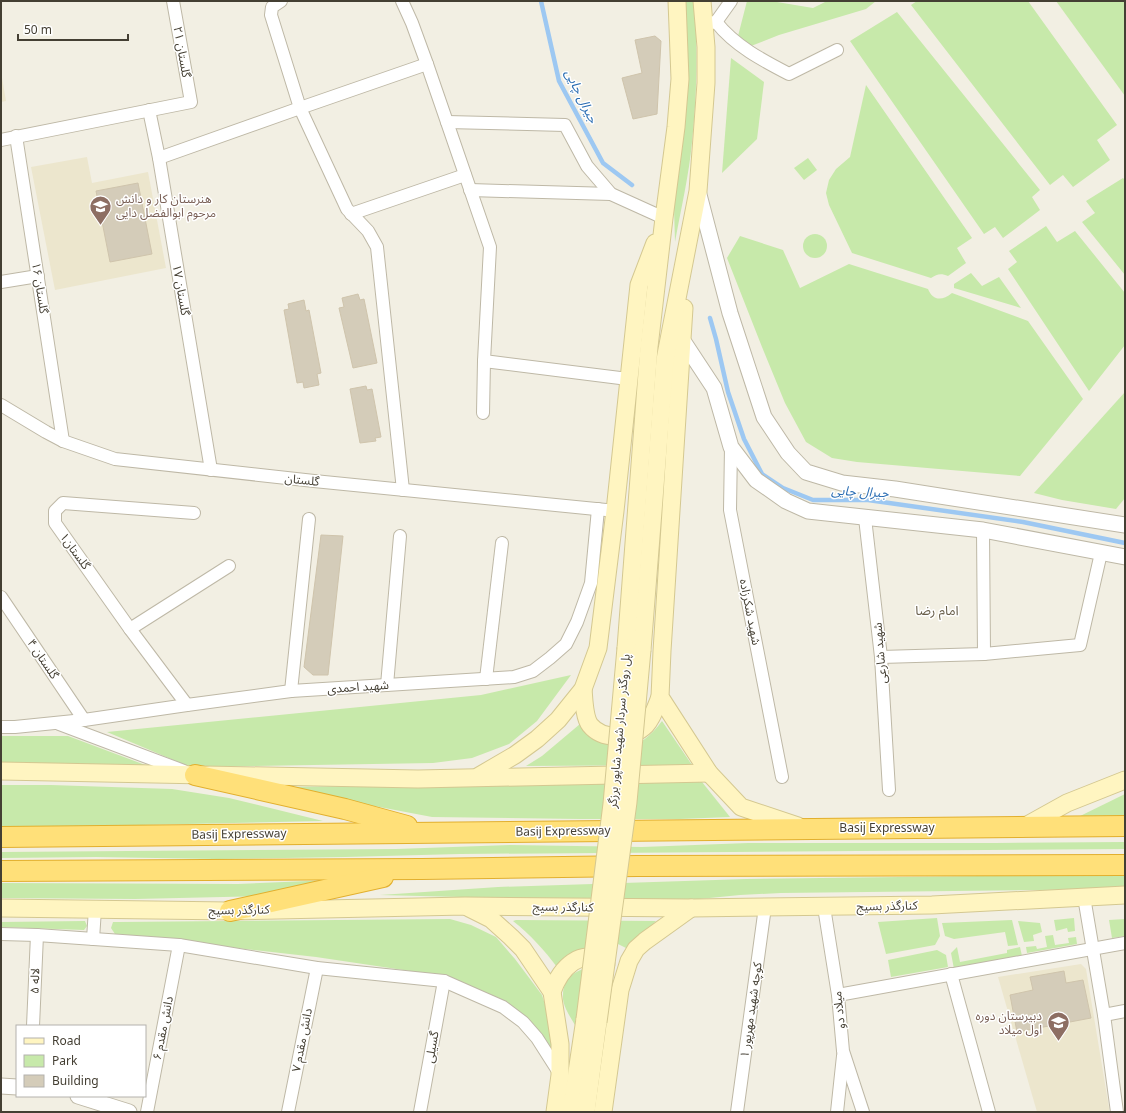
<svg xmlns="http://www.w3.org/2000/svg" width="1126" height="1113" viewBox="0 0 1126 1113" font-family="'Noto Sans','Noto Sans Arabic',sans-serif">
	<rect width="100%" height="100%" fill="#f2efe3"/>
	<g fill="#ece6cd">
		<polygon points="1,72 6,101 1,102"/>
		<polygon points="87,157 92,183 148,172 166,268 55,290 31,167"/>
		<polygon points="1081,964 1086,969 1109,1108 1109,1112 1037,1112 998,977"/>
	</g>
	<g fill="#c7e9aa">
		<path d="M685,1H694C698,48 697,96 692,142C689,175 681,209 675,242L674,208L683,142L686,95L687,23Z"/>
		<polygon points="747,1 771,1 813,8 827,1 876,1 866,9 779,35 751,46 738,36"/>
		<polygon points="917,1 1028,1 1117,125 1097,140 1110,160 1073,187 1063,175 1050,185 911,5"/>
		<polygon points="1056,1 1125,1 1125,96"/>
		<polygon points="897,12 1040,190 1032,197 1040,210 1003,238 995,227 984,234 850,41"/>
		<polygon points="731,58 764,82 757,139 722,173"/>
		<path d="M866,85L972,238L957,248L966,263L948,276C941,273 937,274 931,278L852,253L829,205L826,193L829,180L836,169L850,157Z"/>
		<polygon points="808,158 817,170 804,180 794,168"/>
		<polygon points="1123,178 1125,180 1125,275 1082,222 1095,213 1086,201"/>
		<polygon points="1046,226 1057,242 1075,231 1125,293 1125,345 1089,391 1008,269 1017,262 1009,251"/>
		<circle cx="815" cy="246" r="12"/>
		<path d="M740,236L783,250L800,288L849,264L928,289C933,301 942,301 952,293L1028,321L1083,399L1020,476L857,462L832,458L806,442L785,403L762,347L727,258Z"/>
		<polygon points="971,273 982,286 999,277 1021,308 954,288 954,284"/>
		<polygon points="1125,392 1125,498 1116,509 1062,500 1034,493"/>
		<polygon points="571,675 537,721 509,744 472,758 433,763 190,767 107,732 481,695"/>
		<path d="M662,721L692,765L526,766L542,756L580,724C585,731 592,734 599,739C627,754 644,745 662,721Z"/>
		<polygon points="1,736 68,736 148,766 1,763"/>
		<polygon points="702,782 730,817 680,819 580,819 432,817 274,787"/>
		<polygon points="1,785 51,785 172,789 229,798 323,821 95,826 1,826"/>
		<polygon points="1125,794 1125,819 1074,819"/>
		<polygon points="1125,842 1125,849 460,854 345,857 217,859 96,857 1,858 1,852 396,849 510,845 642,847 748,843 996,843"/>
		<polygon points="1125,874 1125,889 781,893 740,895 669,902 380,895 498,887 746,879"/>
		<polygon points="331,880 269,896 135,899 1,898 1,883 238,884"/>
		<polygon points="937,918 940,936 935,945 886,954 878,922"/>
		<polygon points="1074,918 1075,931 1068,932 1067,928 1056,931 1054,920"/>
		<polygon points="450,919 471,925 496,937 515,959 542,995 553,1029 557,1057 539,1032 446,978 410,971 316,957 115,934 111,928 113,922 119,922"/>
		<polygon points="1125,919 1125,936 1112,938 1109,920"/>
		<path d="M516,920L656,921L630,950L612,941L596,945L584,949L570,956L557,967C544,950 531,935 513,921Z"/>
		<polygon points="1012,920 1018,945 1008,946 1005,932 954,939 945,936 942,923"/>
		<polygon points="85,921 87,926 84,930 1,927 1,922"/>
		<polygon points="1018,921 1040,923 1042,932 1033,935 1034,941 1024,942"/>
		<polygon points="1053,935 1055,945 1069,943 1068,938 1076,937 1077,944 1027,953 1026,947 1036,946 1037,949 1047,947 1045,936"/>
		<polygon points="957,947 960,962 1007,953 1007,950 1020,947 1022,956 954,969 951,953"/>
		<polygon points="937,950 946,955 948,967 891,977 888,960"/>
		<path d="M583,969L575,1025C571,1018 564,1008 563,999C562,983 569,974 583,969Z"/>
	</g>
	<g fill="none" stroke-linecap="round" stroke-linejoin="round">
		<g stroke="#9dc8f2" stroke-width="4.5">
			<polyline points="541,1 559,81 603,163 632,185"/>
			<polyline points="710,318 716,339 728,392 744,439 762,474 783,488 813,500 868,500 1023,522 1125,543"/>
		</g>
	</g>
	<g fill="#d4ccb9" stroke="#cfc4ac">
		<polygon points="655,36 661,41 657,114 633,119 622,78 642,73 635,40"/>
		<polygon points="138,183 152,254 110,262 96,191"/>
		<polygon points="358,294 360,300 364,299 377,363 353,368 339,308 344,307 342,298"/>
		<polygon points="304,300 306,311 309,310 321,373 317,374 319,385 304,388 303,382 297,383 284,310 289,309 288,304"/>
		<polygon points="366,386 367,390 372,389 381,437 375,438 376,441 360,443 350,389"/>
		<polygon points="321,535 343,536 328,675 313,675 304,667"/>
		<polygon points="1064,971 1066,983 1083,980 1091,1018 1017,1032 1010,995 1033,990 1030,977"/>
	</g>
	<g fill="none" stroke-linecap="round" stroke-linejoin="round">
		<defs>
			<g id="minor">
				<polyline points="402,1 412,23 427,64 490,247 484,361 628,379"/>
				<polyline points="716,22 731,1"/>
				<path d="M704,24L716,22C735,46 762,60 789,74L837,50"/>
				<polyline points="149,110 159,158 211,470"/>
				<polyline points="447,122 565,125 587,166 611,194 664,218"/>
				<polyline points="16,136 63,441"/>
				<polyline points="1,140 191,102 173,1"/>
				<polyline points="159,158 300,108 271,15 272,7 281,1"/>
				<polyline points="470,190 611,194"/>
				<polyline points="351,214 465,175"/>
				<polyline points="1,282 38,276"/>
				<polyline points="1,405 46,432 63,441 115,459 314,481 606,510"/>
				<polyline points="483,413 484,361"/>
				<polyline points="731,447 730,510 782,777"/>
				<polyline points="403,490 377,247 368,231 347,209 300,108 427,64"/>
				<polyline points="865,518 881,657 889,790"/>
				<polyline points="983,530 984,654"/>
				<polyline points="1,597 84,720"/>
				<polyline points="130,629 229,566"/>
				<polyline points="881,657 984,654 1080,645 1101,553"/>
				<polyline points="486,679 502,543"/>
				<polyline points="387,685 400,536"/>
				<polyline points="291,691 309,519"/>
				<polyline points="187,705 130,629 55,523 55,511 63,503 194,513"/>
				<polyline points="59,724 184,771"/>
				<polyline points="1,727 15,727 84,720 187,705 291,691 514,677 533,671 550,658 566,644 577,622 591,583 598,509"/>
				<polyline points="1084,897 1104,1015 1117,1112"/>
				<polyline points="824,907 838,995 843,1051 863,1112"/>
				<polyline points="1,934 37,935 179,945 317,968 444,981 503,1007 523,1022 537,1038 560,1074"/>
				<polyline points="93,939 95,909"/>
				<polyline points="951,974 989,1112"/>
				<polyline points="838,995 1125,943"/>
				<polyline points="1104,1015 1125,1011"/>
				<polyline points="33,1026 37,935"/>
				<polyline points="147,1112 179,945"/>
				<polyline points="288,1112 317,968"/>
				<polyline points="420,1112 444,981"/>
				<polyline points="737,1112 765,907"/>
				<polyline points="837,1112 843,1056"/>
			</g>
			<g id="tertiary">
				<polyline points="698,191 730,313 764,417 788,453 806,472 842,483 895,489 1125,525"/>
				<polyline points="683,341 714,388 731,447 756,480 786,501 808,511 983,530 1125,557"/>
				<polyline points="1,1086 17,1087"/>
				<polyline points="78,1096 129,1112"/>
			</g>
			<g id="secondary">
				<polyline points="684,308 662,651 660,697 709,773 741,807 798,826"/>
				<polyline points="626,648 649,347 664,218 676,127 680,79 677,1"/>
				<polyline points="642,650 665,360 698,191 706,83 706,47 702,1"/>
				<path d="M583,689C584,699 584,717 590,725C603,741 632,739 646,725C653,717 656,707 660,697"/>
				<polyline points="1,771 418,779 709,773"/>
				<polyline points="479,776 515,755 537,739 558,720 583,689 598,648 615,511 639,285 655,243"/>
				<polyline points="1022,828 1067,803 1125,780"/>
				<polyline points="1,908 230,911 465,906 691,908 932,905 1125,895"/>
				<polyline points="469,908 491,919 511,937 523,949 552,992 560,1044 560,1075 555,1112"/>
				<path d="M552,992C560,969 581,945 606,964"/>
				<polyline points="571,1112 585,1019"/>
				<polyline points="586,1112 598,1022"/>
				<polyline points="603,1112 620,990 629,961 636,949 645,941 691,908"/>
			</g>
			<g id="trunk">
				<polyline points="195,775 345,809 407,826"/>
				<polyline points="1,837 1125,826"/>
				<polyline points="1,871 422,869 637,866 1125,865"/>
				<polyline points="230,911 383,877"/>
			</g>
		</defs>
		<use href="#minor" stroke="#beb8a6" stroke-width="14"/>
		<use href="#tertiary" stroke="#beb8a6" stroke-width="17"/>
		<use href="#secondary" stroke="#d4c891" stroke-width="19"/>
		<use href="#trunk" stroke="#e2af2e" stroke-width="22"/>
		<use href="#minor" stroke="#fff" stroke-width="12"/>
		<use href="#tertiary" stroke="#fff" stroke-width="15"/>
		<use href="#secondary" stroke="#fff5c1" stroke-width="17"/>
		<use href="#trunk" stroke="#ffe079" stroke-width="20"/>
		<defs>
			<g id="secondary-bridge">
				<polyline points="585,1019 612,804 626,648"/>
				<polyline points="598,1022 628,802 642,650"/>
			</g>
		</defs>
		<use href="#secondary-bridge" stroke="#d4c891" stroke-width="19" stroke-linecap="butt"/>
		<use href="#secondary-bridge" stroke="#fff5c1" stroke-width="17"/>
	</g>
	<defs>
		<symbol id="school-pin" viewBox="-11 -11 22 30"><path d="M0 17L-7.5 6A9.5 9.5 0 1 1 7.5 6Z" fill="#8d6e63" stroke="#fff"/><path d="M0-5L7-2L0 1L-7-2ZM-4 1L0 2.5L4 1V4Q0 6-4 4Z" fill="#fff"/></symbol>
	</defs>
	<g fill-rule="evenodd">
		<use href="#school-pin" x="88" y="194" width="25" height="34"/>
		<use href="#school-pin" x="1046" y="1010" width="25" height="34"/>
	</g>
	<g text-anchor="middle" stroke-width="3" stroke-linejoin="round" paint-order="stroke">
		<g font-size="12" fill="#443f33" stroke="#fff">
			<text transform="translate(182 52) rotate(80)" y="4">گلستان ۲۱</text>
			<text transform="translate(40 288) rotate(81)" y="4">گلستان ۱۶</text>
			<text transform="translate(181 290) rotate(80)" y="4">گلستان ۱۷</text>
			<text transform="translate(302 480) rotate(6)" y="4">گلستان</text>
			<text transform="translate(75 551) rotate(54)" y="4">گلستان۱</text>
			<text transform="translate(750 612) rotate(79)" y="4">شهید شکرزاده</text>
			<text transform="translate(880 653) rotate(-95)" y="4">شهید شارعی</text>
			<text transform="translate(43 659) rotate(56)" y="4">گلستان ۴</text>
			<text transform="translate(358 687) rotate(-4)" y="4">شهید احمدی</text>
			<text transform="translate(619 731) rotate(-85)" y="4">پل روگذر سردار شهید شاپور برزگر</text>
			<text x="887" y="832">Basij Expressway</text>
			<text transform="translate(563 831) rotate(-1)" y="4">Basij Expressway</text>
			<text transform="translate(239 834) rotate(-1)" y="4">Basij Expressway</text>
			<text transform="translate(887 906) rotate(-1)" y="4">کنارگذر بسیج</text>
			<text transform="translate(563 907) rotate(1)" y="4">کنارگذر بسیج</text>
			<text transform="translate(239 910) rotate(-1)" y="4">کنارگذر بسیج</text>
			<text transform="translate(35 981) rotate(-88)" y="4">لاله ۵</text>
			<text transform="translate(751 1010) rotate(-82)" y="4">کوچه شهید مهرپور ۱</text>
			<text transform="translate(839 1010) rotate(-96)" y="4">میلاد دو</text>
			<text transform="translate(163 1028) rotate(-79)" y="4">دانش مقدم ۶</text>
			<text transform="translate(302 1040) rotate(-79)" y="4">دانش مقدم ۷</text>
			<text transform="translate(432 1047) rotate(-80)" y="4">گسیلی</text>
		</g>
		<g font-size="12" fill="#785e54" stroke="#fff" text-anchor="start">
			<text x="116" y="203">هنرستان کار و دانش<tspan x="116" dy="14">مرحوم ابوالفضل دایی</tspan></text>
			<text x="1042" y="1020" text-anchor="end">دبیرستان دوره<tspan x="1042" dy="14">اول میلاد</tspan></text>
		</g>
		<g font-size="13" font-style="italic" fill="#2a6db3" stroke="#fff">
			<text transform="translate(582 96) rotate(64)" y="5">جیرال چایی</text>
			<text transform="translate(860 491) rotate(3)" y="5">جیرال چایی</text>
		</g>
		<g font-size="13" fill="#685e4a" stroke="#fff">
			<text x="937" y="615">امام رضا</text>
		</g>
	</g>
	<rect width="1126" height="1113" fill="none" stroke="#443f33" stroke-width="4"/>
	<rect x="16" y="1025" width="130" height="72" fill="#ffffff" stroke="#b4b2ad"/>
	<rect x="24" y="1038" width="20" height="6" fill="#fff5c1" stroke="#b4b2ad"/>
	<text x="52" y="1045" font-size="12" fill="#443f33">Road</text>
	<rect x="24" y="1055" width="20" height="12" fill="#c7e9aa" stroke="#b4b2ad"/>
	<text x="52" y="1065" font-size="12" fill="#443f33">Park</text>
	<rect x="24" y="1075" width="20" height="12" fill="#d4ccb9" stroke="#b4b2ad"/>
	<text x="52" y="1085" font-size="12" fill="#443f33">Building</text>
	<path d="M18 34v6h110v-6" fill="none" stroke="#443f33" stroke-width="2"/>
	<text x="24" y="34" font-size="12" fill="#443f33" stroke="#ffffff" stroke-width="3" paint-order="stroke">50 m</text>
</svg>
